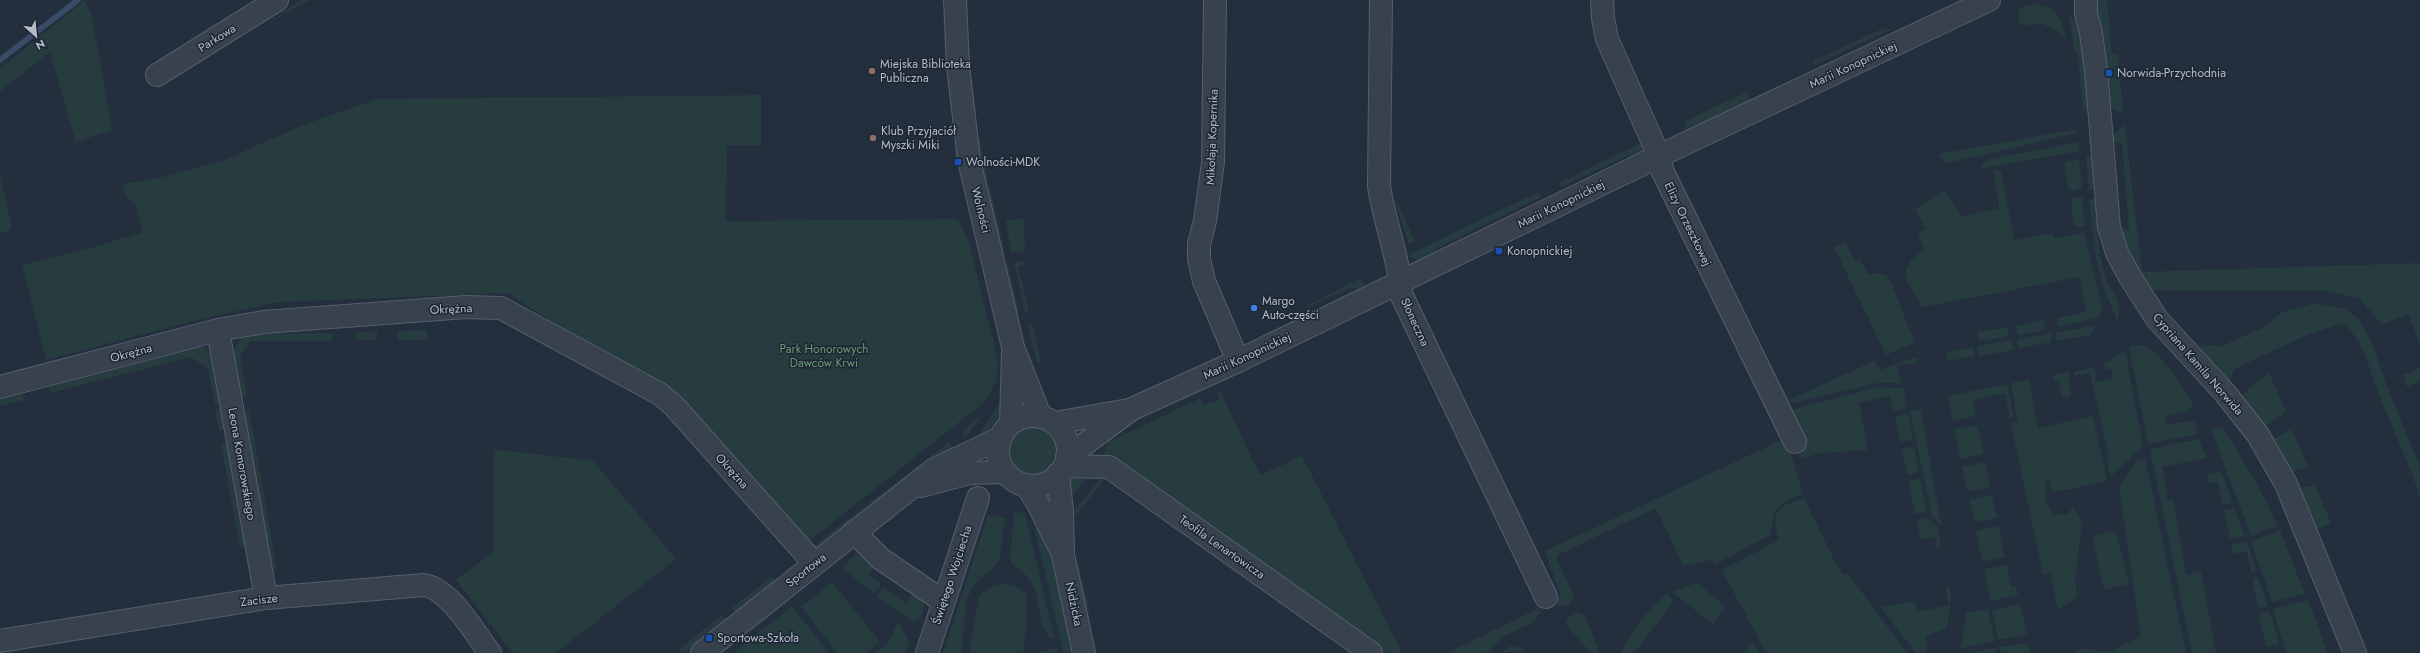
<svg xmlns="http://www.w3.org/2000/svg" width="2420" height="653" viewBox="0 0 2420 653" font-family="Jost,sans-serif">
	<rect width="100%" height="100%" fill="#242f3e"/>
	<g fill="#263c3f">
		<polygon points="85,0 92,17 112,130 76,142 50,52 0,91 0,69"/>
		<polygon points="301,0 310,0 283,14 241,42"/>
		<polygon points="2096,0 2107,0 2112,54 2118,54 2123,113 2114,110 2107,103"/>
		<path d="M2033,4C2056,6 2062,17 2066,38L2044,24L2019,25V8Z"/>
		<polygon points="2069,12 2082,37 2090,105 2083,112 2078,56 2074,48"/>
		<polygon points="1884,28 1892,29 1814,65 1813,61"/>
		<polygon points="1746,92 1750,101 1688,131 1684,122"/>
		<polygon points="761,95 761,145 727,146 726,221 958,219 969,242 996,352 998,366 996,379 991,392 982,404 808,542 677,395 570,334 508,293 280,302 201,319 46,360 22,265 87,249 143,232 135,204 125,195 123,184 167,176 222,161 303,125 377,99"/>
		<polygon points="2125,125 2142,272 2420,263 2420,344 2408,314 2382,325 2359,298 2324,291 2155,290 2138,296 2116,230 2129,229 2122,144 2109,141 2109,138"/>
		<polygon points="2077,129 2076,133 1944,164 1939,154"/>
		<polygon points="980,140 988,178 986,179 978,141"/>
		<polygon points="1645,141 1642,151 1633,160 1629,155 1561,187 1559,183"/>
		<polygon points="2079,142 2079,151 1980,169 1986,160"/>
		<polygon points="2086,155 2093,155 2097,189 2089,190"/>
		<polygon points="2079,160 2082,187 2072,191 2068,188 2064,165 2067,161"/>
		<polygon points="2001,170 2014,240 2052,233 2054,238 2084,233 2102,307 2100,317 2058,327 2057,318 2086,312 2080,277 1922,307 1907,281 1905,272 1911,260 1924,249 1918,233 1925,229 1915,209 1945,191 1962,217 1999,208 1994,171"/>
		<polygon points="0,174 12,229 0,233"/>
		<polygon points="990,187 1005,255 1002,256 987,188"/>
		<path d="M1538,192L1541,197L1435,249L1438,254C1427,258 1418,262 1408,255Z"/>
		<polygon points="2082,197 2085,226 2078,227 2074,224 2071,201 2073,198"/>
		<path d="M2099,198C2095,223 2098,254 2106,278C2113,296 2124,300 2117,321L2103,286L2096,258L2089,199Z"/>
		<polygon points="1395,202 1397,202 1415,241 1409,244"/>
		<polygon points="1024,218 1025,251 1011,252 1006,221"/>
		<path d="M1845,242L1855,262L1860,260L1868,274C1874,274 1882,273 1887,276C1892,280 1909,331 1915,342L1886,355L1834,247Z"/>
		<polygon points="1025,260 1025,265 1018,267 1029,311 1025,312 1014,262"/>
		<polygon points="1008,265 1019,313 1016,314 1005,266"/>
		<polygon points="1359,279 1362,281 1366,288 1350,288 1304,309 1302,308"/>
		<path d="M2315,303L2345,309L2357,317L2371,340L2390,394L2420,467V497C2409,463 2393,430 2380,397C2369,370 2366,344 2343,323L2309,334L2234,369L2226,391L2186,345L2222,346L2262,328L2282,312Z"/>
		<polygon points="2044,320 2045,330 2018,335 2016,326"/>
		<polygon points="1032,323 1041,361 1037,362 1027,324"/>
		<polygon points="2097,325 2089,335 2056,341 2055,333"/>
		<polygon points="2008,327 2009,336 1979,341 1977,332"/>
		<polygon points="427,330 427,340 398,340 398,331"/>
		<polygon points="377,331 377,340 355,340 355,332"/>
		<path d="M333,333L332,341H251L240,356L247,398L240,397C237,377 224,342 249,334Z"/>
		<polygon points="2051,333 2052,342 2018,348 2017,340"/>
		<polygon points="2012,340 2013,350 1979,356 1977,346"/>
		<path d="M2143,345C2166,358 2180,384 2194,406L2187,411L2165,417L2167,424L2194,421L2198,434L2148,444L2129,347Z"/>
		<polygon points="196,346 204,348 214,356 224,402 215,404 208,368 191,357 50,393 48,384"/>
		<polygon points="1973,347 1974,356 1948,361 1946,352"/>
		<polygon points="2125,350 2143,446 2110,477 2107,460 2109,457 2090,373 2074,376 2074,372 2095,367 2096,382 2113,378 2112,369 2107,370 2104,365"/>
		<polygon points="1915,357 1919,359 1916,363 1897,365 1901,382 1899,384 1882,382 1792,403 1786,401 1778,387 1781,385 1789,400 1874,361 1880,370"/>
		<polygon points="2420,368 2420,381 2407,387 2403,375"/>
		<polygon points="2069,372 2070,377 2068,378 2071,396 2062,398 2059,381 2054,382 2053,375"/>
		<polygon points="2269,373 2286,411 2264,428 2231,403"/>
		<polygon points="2029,380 2038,428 2093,416 2107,481 2052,493 2049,480 2045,482 2046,502 2054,514 2068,514 2073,506 2082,523 2075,577 2077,597 2058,610 2050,573 2043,575 2011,423 2018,421 2011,383"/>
		<polygon points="2007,384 2014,417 2010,418 2005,393 1973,400 1976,416 1953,421 1948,396"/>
		<polygon points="1878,387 1904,388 1906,408 1893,411 1890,396 1859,403 1868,450 1820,453 1801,459 1790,410"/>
		<polygon points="1217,391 1220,391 1260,475 1302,456 1402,653 1386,653 1315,601 1102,459 1108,442 1201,398 1204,405 1220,400"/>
		<polygon points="22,392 24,400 0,406 0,397"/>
		<path d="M1007,393C1001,419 989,431 970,448Z"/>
		<polygon points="226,407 228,430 219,431 215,409"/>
		<polygon points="249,409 277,570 270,571 242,411"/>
		<polygon points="1921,409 1941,525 1932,516 1910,412"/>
		<polygon points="982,414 968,435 963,438 963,430"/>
		<polygon points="1908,414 1913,440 1900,442 1895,417"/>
		<polygon points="1977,425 1984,454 1960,459 1954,429"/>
		<circle cx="1032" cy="451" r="24"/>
		<path d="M2215,427H2222C2243,459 2262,490 2277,526L2251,536L2211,430Z"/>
		<polygon points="2292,429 2308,467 2291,472 2273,439"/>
		<path d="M1786,438L1803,493C1776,504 1775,507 1770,535L1714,565L1712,560L1683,565L1656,508L1556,556L1574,597L1569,604L1559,607L1555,599L1561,596L1545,551Z"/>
		<polygon points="2198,439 2207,458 2162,467 2168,500 2173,499 2186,575 2201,571 2216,653 2192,653 2150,449"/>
		<polygon points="949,442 957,451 820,546 812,547"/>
		<polygon points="232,443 250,572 245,546 240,547 221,444"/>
		<polygon points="1914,447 1919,472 1907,475 1902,449"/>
		<polygon points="494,449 593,461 676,559 556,653 513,653 456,580 493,552"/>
		<polygon points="2138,458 2140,460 2145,458 2186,653 2072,653 2082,649 2111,651 2141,636 2119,487"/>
		<polygon points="1985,462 1990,487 1968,492 1962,467"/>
		<polygon points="2221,471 2233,503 2223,505 2218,482 2208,484 2207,474"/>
		<polygon points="1079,474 1089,475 1066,504 1069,479"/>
		<polygon points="1101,478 1104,479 1076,516 1074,511"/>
		<polygon points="1920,479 1927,511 1915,514 1908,481"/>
		<polygon points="2315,485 2331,523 2317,529 2299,488"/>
		<polygon points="1992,495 1997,518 1974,522 1970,500"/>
		<path d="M1804,498L1833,558L1843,574L1849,575L1907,653H1766L1722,570L1779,540C1775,532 1773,514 1781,508C1787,503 1798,501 1804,498Z"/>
		<polygon points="2234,508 2245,536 2230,539 2224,510"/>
		<polygon points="1014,512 1025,513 1054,638 1050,638 1042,623 1035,588 1025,574 1010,562"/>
		<polygon points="988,515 1005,518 999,561 975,584 967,598 961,653 943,653"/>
		<polygon points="1927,518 1938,528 1941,546 1937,547 1935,537 1921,540 1916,520"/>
		<polygon points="1039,524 1059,580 1073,653 1064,653 1035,530"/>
		<polygon points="1999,526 2005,557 1982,562 1976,531"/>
		<polygon points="2116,531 2129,584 2104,590 2092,536"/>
		<polygon points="2280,531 2305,594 2272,602 2251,541"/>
		<polygon points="2247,542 2256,571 2251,572 2247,551 2233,554 2231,545"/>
		<polygon points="1076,553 1090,612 1085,609"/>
		<polygon points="855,555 863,556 876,564 868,575 881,584 874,593 841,568"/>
		<polygon points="2007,565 2011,587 2016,586 2018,595 1990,601 1984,569"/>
		<polygon points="771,577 775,581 736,613 732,608"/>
		<polygon points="2258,577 2268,606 2258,608 2252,578"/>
		<polygon points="832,582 880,642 866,653 837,653 801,607"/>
		<polygon points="1002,584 1014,586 1027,593 1027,619 1023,653 969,653 979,596 994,585"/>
		<polygon points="1693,584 1699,584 1726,607 1713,624 1672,592"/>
		<polygon points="1945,586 1949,586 1951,599 1947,628 1926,636 1927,653 1916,653 1881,607 1915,601 1917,612 1949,605"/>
		<polygon points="884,587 906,603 914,591 927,595 921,619 913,622 877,596"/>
		<path d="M1667,594L1674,601L1634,653H1621C1632,630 1646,610 1667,594Z"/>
		<polygon points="788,597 791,600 723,653 717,653"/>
		<polygon points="2308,600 2328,653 2286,653 2273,609"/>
		<polygon points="2020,604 2027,634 1998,640 1992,610"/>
		<polygon points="792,606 829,653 733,653"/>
		<polygon points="1539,608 1541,613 1536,616 1535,622 1502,637 1487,653 1447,653"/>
		<polygon points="1988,609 1995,642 1961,648 1966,613"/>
		<path d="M1579,612L1585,616L1600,653H1590C1583,641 1572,635 1566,622L1570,616Z"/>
		<polygon points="2270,612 2279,644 2266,647 2259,613"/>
		<polygon points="722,615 727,620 686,653 681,653 678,650"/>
		<polygon points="898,622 909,640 905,653 875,653 889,641"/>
		<polygon points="1753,642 1760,653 1743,653"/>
		<polygon points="2028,643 2030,653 2001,653 1999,647"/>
		<polygon points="1510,646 1521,648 1528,653 1523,651 1501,653"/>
		<polygon points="1057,648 1058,653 1040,653 1041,651"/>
		<polygon points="1996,648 1997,653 1967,653"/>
	</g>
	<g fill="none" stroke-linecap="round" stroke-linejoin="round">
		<polyline stroke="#394c67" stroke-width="5.5" points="0,60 78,0"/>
		<defs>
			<g id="minor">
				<polyline points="955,0 958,66 969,160 1013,347 1040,416"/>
				<polyline points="1215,0 1213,162 1205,221 1199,244 1199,259 1204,281 1238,361"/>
				<path d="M1381,0L1379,186C1384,222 1399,256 1401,294L1546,597"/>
				<polyline points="1602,0 1603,18 1607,39 1659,156 1662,170 1795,442"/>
				<polyline points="2086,0 2086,14 2091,33 2096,70 2109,227 2117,253 2130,277 2157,319 2225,393 2258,435 2286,484 2355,653"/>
				<polyline points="157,75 277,0"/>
				<polyline points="218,330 266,598"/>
				<polyline points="0,387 218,330 264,322 466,307 501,308 660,394 674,406 814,563"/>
				<circle cx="1033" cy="451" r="35"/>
				<polyline points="1011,423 1013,352"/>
				<polyline points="1055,423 1123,411"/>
				<polyline points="1067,457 1132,409 1238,361 1659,156 1989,0"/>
				<polyline points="1065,466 1109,467 1371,653"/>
				<polyline points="1058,474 1062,511 1063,555 1084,653"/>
				<polyline points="1026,485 1037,502 1061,550"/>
				<polyline points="921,486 970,473 1005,472"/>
				<polyline points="854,532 881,559 943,601"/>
				<path d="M0,641L266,598L424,585C450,589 474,632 490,653"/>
				<polyline points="702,653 935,469 1000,438"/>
				<polyline points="927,653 978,498"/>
			</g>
		</defs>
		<use href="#minor" stroke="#565f6c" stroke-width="24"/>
		<use href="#minor" stroke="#38414e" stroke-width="22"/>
	</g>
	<g fill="#8d6e63" stroke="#1d2633" stroke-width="1.5">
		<circle cx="872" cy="71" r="4"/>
		<circle cx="873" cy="138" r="4"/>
	</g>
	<g fill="#1a4fb4" stroke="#1d2633" stroke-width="1.5">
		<rect x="2105" y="69" width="8" height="8" rx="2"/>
		<rect x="954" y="158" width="8" height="8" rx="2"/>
		<rect x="1495" y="247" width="8" height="8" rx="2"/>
		<rect x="705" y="634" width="8" height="8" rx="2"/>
	</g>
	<circle fill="#3f7fe0" stroke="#1d2633" stroke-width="1.5" cx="1254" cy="308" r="4"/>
	<g text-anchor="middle" stroke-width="3" stroke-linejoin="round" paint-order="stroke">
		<g font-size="12" fill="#b4bcc9" stroke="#1d2633">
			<text transform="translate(217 38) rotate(-32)" y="4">Parkowa</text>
			<text transform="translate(1853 65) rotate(-25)" y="4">Marii Konopnickiej</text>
			<text transform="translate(1212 137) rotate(-88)" y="4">Mikołaja Kopernika</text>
			<text transform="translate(1561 204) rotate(-26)" y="4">Marii Konopnickiej</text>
			<text transform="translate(981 210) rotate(76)" y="4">Wolności</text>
			<text transform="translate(1688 224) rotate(64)" y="4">Elizy Orzeszkowej</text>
			<text transform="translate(451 309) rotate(-3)" y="4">Okrężna</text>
			<text transform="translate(1415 322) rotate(65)" y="4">Słoneczna</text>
			<text transform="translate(131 353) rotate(-15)" y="4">Okrężna</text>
			<text transform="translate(1247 356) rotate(-25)" y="4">Marii Konopnickiej</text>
			<text transform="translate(2198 364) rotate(49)" y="4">Cypriana Kamila Norwida</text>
			<text transform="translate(242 464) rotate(80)" y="4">Leona Komorowskiego</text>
			<text transform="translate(732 471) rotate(48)" y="4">Okrężna</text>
			<text transform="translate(1222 547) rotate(35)" y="4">Teofila Lenartowicza</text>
			<text transform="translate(806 570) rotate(-38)" y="4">Sportowa</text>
			<text transform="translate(952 575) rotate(-72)" y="4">Świętego Wojciecha</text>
			<text transform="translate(259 600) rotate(-7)" y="4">Zacisze</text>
			<text transform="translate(1074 604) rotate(78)" y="4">Nidzicka</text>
		</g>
		<g font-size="12" fill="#b4bcc9" stroke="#1d2633" text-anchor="start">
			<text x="880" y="68">Miejska Biblioteka<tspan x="880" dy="14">Publiczna</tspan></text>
			<text x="2117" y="77">Norwida-Przychodnia</text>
			<text x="881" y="135">Klub Przyjaciół<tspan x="881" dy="14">Myszki Miki</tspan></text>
			<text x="966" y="166">Wolności-MDK</text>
			<text x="1507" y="255">Konopnickiej</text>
			<text x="1262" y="305">Margo<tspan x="1262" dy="14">Auto-części</tspan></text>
			<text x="717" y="642">Sportowa-Szkoła</text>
		</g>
		<g font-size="12" fill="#6b9a76" stroke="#1d2633">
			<text x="824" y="353">Park Honorowych<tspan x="824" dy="14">Dawców Krwi</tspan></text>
		</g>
	</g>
	<g transform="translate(36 36) rotate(153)" stroke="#1d2633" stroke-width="3" paint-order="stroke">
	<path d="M0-3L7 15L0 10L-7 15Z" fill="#b4bcc9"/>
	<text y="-6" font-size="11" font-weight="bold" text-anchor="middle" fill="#b4bcc9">N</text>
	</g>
</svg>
